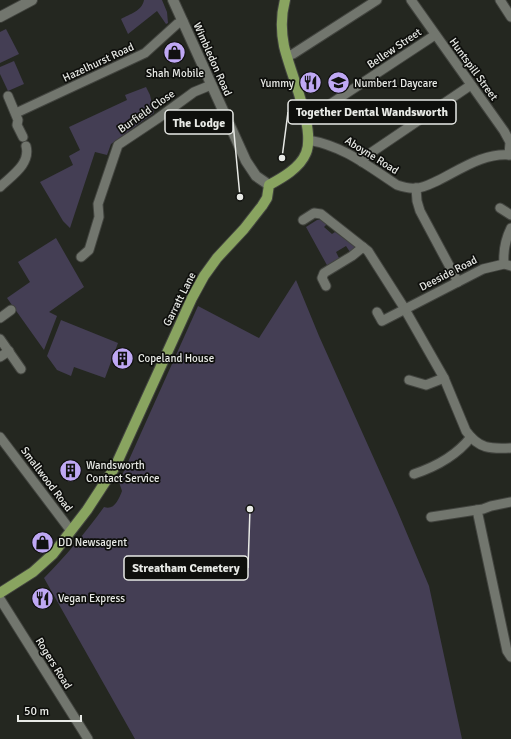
<svg xmlns="http://www.w3.org/2000/svg" width="511" height="739" viewBox="0 0 511 739" font-family="Signika,sans-serif">
	<rect width="100%" height="100%" fill="#242720"/>
	<g fill="#443e54">
		<path d="M144,0H162L167,12L168,23L166,24L157,11L128,34L121,19C130,14 142,11 144,0Z"/>
		<polygon points="6,29 19,54 0,63 0,32"/>
		<polygon points="14,61 24,84 8,91 0,74 0,67"/>
		<polygon points="146,87 150,95 154,113 111,144 107,155 95,152 70,228 63,221 40,182 73,165 69,156 80,150 69,127 127,100 125,95"/>
		<polygon points="323,219 328,223 324,227 332,234 335,232 356,247 350,252 346,246 336,252 340,260 328,267 306,227 317,220"/>
		<polygon points="56,238 84,287 49,312 57,316 44,350 7,298 30,282 18,262"/>
		<path d="M296,280L319,336L397,510L429,586L462,739H135L44,578C66,556 86,532 104,507C114,511 119,499 122,491L119,482L198,306L259,338Z"/>
		<polygon points="61,320 118,343 105,378 74,367 71,376 57,370 47,356"/>
	</g>
	<g fill="none" stroke-linecap="round" stroke-linejoin="round">
		<defs>
			<g id="street">
				<polyline points="411,0 504,131 510,142 509,155"/>
				<polyline points="500,0 511,17"/>
				<polyline points="287,56 293,54 377,0"/>
				<polyline points="8,96 18,120 17,125 23,137"/>
				<polyline points="16,113 145,53 177,24 183,21"/>
				<polyline points="306,120 435,35"/>
				<path d="M308,140C344,146 368,166 397,185C403,187 409,189 416,188C424,188 432,183 439,180C461,169 485,152 511,155"/>
				<polyline points="362,162 364,158 369,154 471,85"/>
				<path d="M0,187C11,176 31,164 26,146"/>
				<polyline points="416,188 417,201 420,211 458,282"/>
				<polyline points="500,208 511,215"/>
				<path d="M303,220L314,213L321,214L368,251L403,306L444,378L466,431C479,449 490,449 511,448"/>
				<polyline points="81,257 89,250 99,217 98,204 118,145 157,119 194,92 211,85"/>
				<path d="M504,264C503,250 505,240 511,228"/>
				<polyline points="326,286 322,278 324,273 352,256 363,247"/>
				<polyline points="377,312 382,321 483,269 504,264 511,266"/>
				<polyline points="0,318 11,310"/>
				<polyline points="0,339 21,369"/>
				<polyline points="0,357 9,351"/>
				<polyline points="409,380 426,385 444,378"/>
				<polyline points="0,437 71,531"/>
				<path d="M414,474C435,467 457,455 471,437"/>
				<polyline points="477,510 507,651 511,657"/>
				<polyline points="431,517 483,509 491,506 511,502"/>
				<polyline points="0,599 88,739"/>
			</g>
			<g id="secondary">
				<polyline points="173,0 246,161 256,176 269,185"/>
				<polyline points="0,17 32,0"/>
			</g>
			<path id="primary" d="M0,593L33,572L53,554L87,510L115,467L192,298L204,276L217,258L244,229L262,206L267,198L269,185C282,178 300,168 306,153C316,129 290,73 284,46C281,31 281,15 285,0"/>
		</defs>
		<use href="#street" stroke="#42443f" stroke-width="11"/>
		<use href="#secondary" stroke="#42443f" stroke-width="12"/>
		<use href="#primary" stroke="#42443f" stroke-width="12"/>
		<use href="#street" stroke="#72766e" stroke-width="9"/>
		<use href="#secondary" stroke="#72766e" stroke-width="10"/>
		<use href="#primary" stroke="#89a460" stroke-width="10"/>
	</g>
	<defs>
		<symbol id="shop-disc" viewBox="-11 -11 22 22"><circle r="9.5" fill="#bfa8f4" stroke="#0e0f0c"/><path d="M-5-2.5h2.3a2.7 3.5 0 0 1 5.4 0H5L5.5 6h-11ZM-1.5-2.5h3a1.5 2.3 0 0 0-3 0Z" fill="#111"/></symbol>
		<symbol id="restaurant-disc" viewBox="-11 -11 22 22"><circle r="9.5" fill="#bfa8f4" stroke="#0e0f0c"/><path d="M-5-6h1v4h1v-4h1v4h1v-4h1v5L-1.5 .5V6h-2V.5L-5-1ZM5-6V6H3V1.5H1.5Q1.5-4 5-6Z" fill="#111"/></symbol>
		<symbol id="school-disc" viewBox="-11 -11 22 22"><circle r="9.5" fill="#bfa8f4" stroke="#0e0f0c"/><path d="M0-5L7-2L0 1L-7-2ZM-4 1L0 2.5L4 1V4Q0 6-4 4Z" fill="#111"/></symbol>
		<symbol id="building-disc" viewBox="-11 -11 22 22"><circle r="9.5" fill="#bfa8f4" stroke="#0e0f0c"/><path d="M-4-6H4V6H1V3H-1V6H-4ZM-2.5-4.3h1.7v1.8h-1.7ZM.8-4.3h1.7v1.8H.8ZM-2.5-1h1.7V.8h-1.7ZM.8-1h1.7V.8H.8Z" fill="#111"/></symbol>
	</defs>
	<g fill-rule="evenodd">
		<use href="#shop-disc" x="162" y="40" width="25" height="25"/>
		<use href="#restaurant-disc" x="298" y="70" width="25" height="25"/>
		<use href="#school-disc" x="326" y="70" width="25" height="25"/>
		<use href="#building-disc" x="110" y="346" width="25" height="25"/>
		<use href="#building-disc" x="58" y="458" width="25" height="25"/>
		<use href="#shop-disc" x="30" y="530" width="25" height="25"/>
		<use href="#restaurant-disc" x="30" y="586" width="25" height="25"/>
	</g>
	<g text-anchor="middle" stroke-width="3.5" stroke-linejoin="round" paint-order="stroke">
		<g font-size="11" fill="#e8eae6" stroke="#0e0f0c">
			<text transform="translate(394 48) rotate(-34)" y="4">Bellew Street</text>
			<text transform="translate(213 59) rotate(66)" y="4">Wimbledon Road</text>
			<text transform="translate(98 62) rotate(-25)" y="4">Hazelhurst Road</text>
			<text transform="translate(474 69) rotate(54)" y="4">Huntspill Street</text>
			<text transform="translate(146 111) rotate(-35)" y="4">Burfield Close</text>
			<text transform="translate(372 155) rotate(32)" y="4">Aboyne Road</text>
			<text transform="translate(448 273) rotate(-27)" y="4">Deeside Road</text>
			<text transform="translate(179 299) rotate(-63)" y="4">Garratt Lane</text>
			<text transform="translate(47 479) rotate(53)" y="4">Smallwood Road</text>
			<text transform="translate(54 663) rotate(58)" y="4">Rogers Road</text>
		</g>
		<g font-size="11" fill="#e8eae6" stroke="#0e0f0c" text-anchor="start">
			<text x="175" y="77" text-anchor="middle">Shah Mobile</text>
			<text x="294" y="87" text-anchor="end">Yummy</text>
			<text x="354" y="87">Number1 Daycare</text>
			<text x="138" y="362">Copeland House</text>
			<text x="86" y="469">Wandsworth<tspan x="86" dy="13">Contact Service</tspan></text>
			<text x="58" y="546">DD Newsagent</text>
			<text x="58" y="602">Vegan Express</text>
		</g>
	</g>
	<path fill="none" stroke="#e8eae6" stroke-width="1.5" d="M282 158L288 112M240 197L233 122M250 509L248 568"/>
	<g fill="#e8eae6" stroke="#0e0f0c" stroke-width="1.5">
		<circle cx="282" cy="158" r="4"/>
		<circle cx="240" cy="197" r="4"/>
		<circle cx="250" cy="509" r="4"/>
	</g>
	<g fill="#0e0f0c" stroke="#e8eae6" stroke-width="1.5">
		<rect x="288" y="100" width="168" height="24" rx="4"/>
		<rect x="165" y="110" width="68" height="24" rx="4"/>
		<rect x="124" y="556" width="124" height="24" rx="4"/>
	</g>
	<g font-size="12" text-anchor="middle" font-weight="bold" fill="#e8eae6">
		<text x="372" y="116">Together Dental Wandsworth</text>
		<text x="199" y="127">The Lodge</text>
		<text x="186" y="572">Streatham Cemetery</text>
	</g>
	<path d="M18 715v6h63v-6" fill="none" stroke="#e8eae6" stroke-width="2"/>
	<text x="24" y="715" font-size="12" fill="#e8eae6" stroke="#0e0f0c" stroke-width="3" paint-order="stroke">50 m</text>
</svg>
